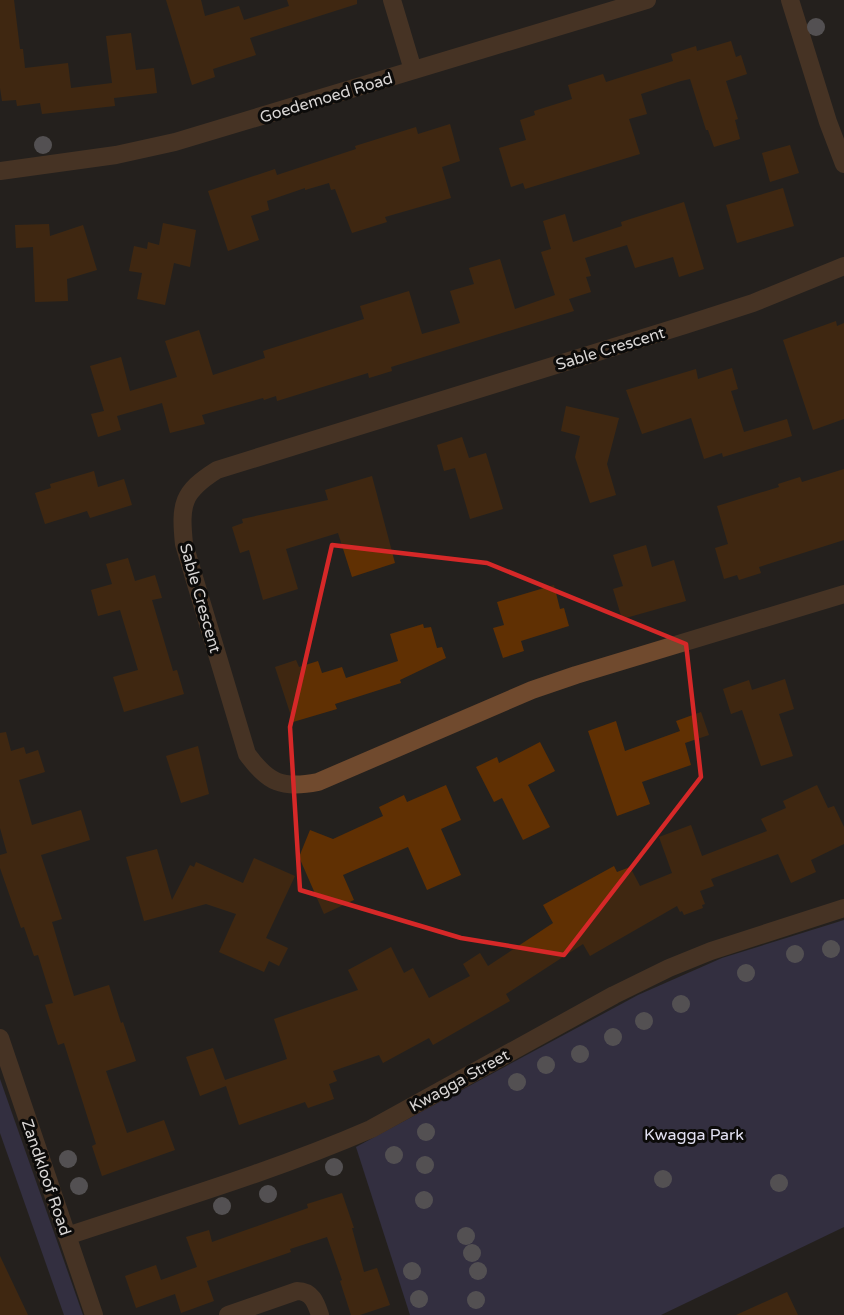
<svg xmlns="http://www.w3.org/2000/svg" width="844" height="1315" viewBox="0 0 844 1315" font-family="'Varela Round',sans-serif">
	<rect width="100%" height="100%" fill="#24211e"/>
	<g fill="#45406c">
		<polygon points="844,920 844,1227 661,1315 410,1315 356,1147 638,995 722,958"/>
		<polygon points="0,1079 83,1315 64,1315 0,1133"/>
	</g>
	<g fill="#603003">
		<polygon points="0,0 14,0 20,49 23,49 25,68 68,63 71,88 112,83 106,36 131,33 136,70 154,68 157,93 114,98 115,106 42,114 40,103 17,106 16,100 2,101 0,88"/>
		<polygon points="166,0 201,0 205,16 239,6 244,20 289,6 287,0 357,0 357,4 250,38 256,55 213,69 215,77 192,85"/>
		<polygon points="731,41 736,57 741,55 747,74 726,81 738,119 735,120 740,139 714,147 708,130 706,130 690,79 681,81 641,94 647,114 629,119 640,154 525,189 523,183 511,187 499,148 526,140 520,120 535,115 534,111 572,99 568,85 603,74 606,82 673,61 671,54 696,46 697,51"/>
		<polygon points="450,124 460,161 442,167 451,198 385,217 387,222 352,233 335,189 331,190 329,183 305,190 305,188 267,201 269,210 251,216 259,240 228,251 208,191 275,169 277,175 356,149 355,146 416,127 418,134"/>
		<polygon points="790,145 799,173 770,182 762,153"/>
		<polygon points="783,188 794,226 737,243 726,205"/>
		<polygon points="684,202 704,269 679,277 673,257 635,268 627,245 585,258 591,276 586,277 591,292 569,299 574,311 391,367 392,371 369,378 368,373 277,401 276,396 264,400 263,398 202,415 205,424 170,433 162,403 117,416 121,430 98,437 91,414 104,411 90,366 121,357 130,391 177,377 165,341 199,330 213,375 265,358 263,351 364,319 360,306 409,291 422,334 460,323 450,291 474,284 469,268 500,259 515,309 555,295 541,252 551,249 543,221 565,214 573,242 622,226 621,222"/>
		<polygon points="163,223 196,230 190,267 174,263 165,305 137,299 142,273 129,271 134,246 147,249 148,242 159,245"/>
		<polygon points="49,224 50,236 83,225 97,270 67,279 68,301 35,302 33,247 16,248 15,225"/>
		<polygon points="836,321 837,326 844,323 844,419 813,430 783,340"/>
		<polygon points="732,368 738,389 731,391 744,432 787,419 792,436 723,457 722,453 704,459 691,418 642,434 626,390 696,369 698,379"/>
		<polygon points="566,406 619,418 607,464 616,495 590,503 575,457 580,436 561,431"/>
		<polygon points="462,437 469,458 486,453 503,509 470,519 455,468 444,471 437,445"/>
		<polygon points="844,469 844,540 759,567 761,573 739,580 737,575 724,579 715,548 728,544 717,506 779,487 778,484 800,477 802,482"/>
		<polygon points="94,471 98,487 124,479 132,505 90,518 87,511 45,524 35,493 51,488 50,484"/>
		<polygon points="372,476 395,563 352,577 338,533 286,549 298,589 263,600 249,550 240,553 232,527 243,523 242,519 328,500 325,490"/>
		<polygon points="646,545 652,567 674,560 686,601 622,619 613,589 623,586 613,555"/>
		<polygon points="128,558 135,581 155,575 162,598 152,600 173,671 177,670 184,694 124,712 113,677 138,670 120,610 98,616 91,590 112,584 106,564"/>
		<polygon points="554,585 560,609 564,608 569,626 521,641 524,651 503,658 493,628 504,625 497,602"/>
		<polygon points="423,624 424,628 431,627 437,648 442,647 446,658 400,680 401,683 335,704 337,709 293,722 275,667 296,660 299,667 318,661 322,673 342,667 346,678 398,661 390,634"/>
		<polygon points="785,679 794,709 779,714 793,756 761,766 742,710 731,714 723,689 749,680 752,690"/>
		<polygon points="701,712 709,735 685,743 691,765 642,782 650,804 617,816 588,731 616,721 625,751 680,731 676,721"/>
		<polygon points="6,732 11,751 24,747 26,754 38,750 45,772 19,780 32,825 81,810 90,840 41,855 62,919 52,922 74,996 109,985 121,1023 123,1022 136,1061 106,1071 127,1133 164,1120 175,1150 102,1176 92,1146 96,1144 64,1043 58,1045 45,1005 53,1003 38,955 34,956 24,927 21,928 0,868 0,855 7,853 0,828 0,733"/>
		<polygon points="540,742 555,771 528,785 550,827 523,840 502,798 494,802 476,767 497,757 499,763"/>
		<polygon points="198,746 209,794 181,803 166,756"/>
		<polygon points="446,785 461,820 441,829 461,875 427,890 408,847 343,875 354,900 324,914 299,857 310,830 333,839 383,816 379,807 404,795 407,802"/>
		<polygon points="817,785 828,808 834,806 844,827 844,844 811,860 816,872 791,883 778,854 711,879 714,886 700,891 705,904 702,905 703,908 684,915 682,911 680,912 677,906 590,956 583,944 506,994 510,1001 433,1045 429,1038 383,1063 379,1055 333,1071 337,1081 329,1084 334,1099 308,1108 305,1102 239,1125 226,1086 200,1096 186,1057 213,1048 225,1080 287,1059 274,1019 358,990 348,970 391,947 404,973 413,968 429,998 470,976 463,964 480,953 488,966 553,923 543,905 614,866 617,872 630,867 640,886 672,873 659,837 691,825 702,856 767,831 761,819 786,808 783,801"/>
		<polygon points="157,849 172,900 190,865 194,867 196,862 243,883 254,858 295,876 266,938 288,948 279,966 269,961 264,972 219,952 236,914 206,904 144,921 126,857"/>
		<polygon points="342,1193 354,1228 352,1228 364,1272 377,1268 390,1305 360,1315 351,1315 340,1281 342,1280 327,1237 290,1249 291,1252 207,1281 214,1301 181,1313 175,1294 136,1308 125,1276 156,1265 161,1280 197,1267 186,1237 209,1230 212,1242 308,1208 307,1204"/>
		<polygon points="0,1256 28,1315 0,1315"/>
		<polygon points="787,1292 798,1315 736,1315"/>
	</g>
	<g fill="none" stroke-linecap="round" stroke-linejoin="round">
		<g stroke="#704a2e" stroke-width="18">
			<polyline points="392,0 413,70"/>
			<polyline points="790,0 828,122 844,164"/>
			<polyline points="0,171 116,155 175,142 647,0"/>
			<path d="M844,266L753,303L685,325L217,470C182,492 180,504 184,544L247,754C268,783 282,789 318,782L532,690L576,675L844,594"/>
			<polyline points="0,1038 94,1315"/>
			<path d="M67,1236C169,1202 272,1172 371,1129L614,995L669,968L711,951L844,908"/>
			<path d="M228,1315L297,1291C312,1291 316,1303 320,1315"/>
		</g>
	</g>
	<g fill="#8d8b93">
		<circle cx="816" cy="27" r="9"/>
		<circle cx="43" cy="145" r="9"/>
		<circle cx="831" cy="949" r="9"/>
		<circle cx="795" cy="954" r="9"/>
		<circle cx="746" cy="973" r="9"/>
		<circle cx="681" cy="1004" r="9"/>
		<circle cx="644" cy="1021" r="9"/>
		<circle cx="613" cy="1037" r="9"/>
		<circle cx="580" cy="1054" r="9"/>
		<circle cx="546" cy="1065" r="9"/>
		<circle cx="517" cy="1082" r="9"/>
		<circle cx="426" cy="1132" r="9"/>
		<circle cx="394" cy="1155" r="9"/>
		<circle cx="68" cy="1159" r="9"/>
		<circle cx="425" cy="1165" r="9"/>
		<circle cx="334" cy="1167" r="9"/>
		<circle cx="663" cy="1179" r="9"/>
		<circle cx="779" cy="1183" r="9"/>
		<circle cx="79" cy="1186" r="9"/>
		<circle cx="268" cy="1194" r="9"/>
		<circle cx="424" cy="1200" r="9"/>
		<circle cx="222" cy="1206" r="9"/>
		<circle cx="466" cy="1236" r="9"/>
		<circle cx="472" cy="1253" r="9"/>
		<circle cx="412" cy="1271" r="9"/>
		<circle cx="478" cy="1271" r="9"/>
		<circle cx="419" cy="1299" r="9"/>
		<circle cx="476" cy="1300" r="9"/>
	</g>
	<path d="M0 0H844V1315H0ZM332,545L487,563L686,644L701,777L564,955L461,938L300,890L290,727Z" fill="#24211e" fill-opacity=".55" fill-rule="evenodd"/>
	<path fill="none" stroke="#d62828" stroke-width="4.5" stroke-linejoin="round" d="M332,545L487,563L686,644L701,777L564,955L461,938L300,890L290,727Z"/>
	<g text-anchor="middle" stroke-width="6" stroke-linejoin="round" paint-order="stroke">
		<g font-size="16" fill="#d9d6d5" stroke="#0c0b0a">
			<text transform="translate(326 97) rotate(-17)" y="6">Goedemoed Road</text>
			<text transform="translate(610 348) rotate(-17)" y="6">Sable Crescent</text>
			<text transform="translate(201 598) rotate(74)" y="6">Sable Crescent</text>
			<text transform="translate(459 1080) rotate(-29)" y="6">Kwagga Street</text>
			<text transform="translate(47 1177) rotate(71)" y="6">Zandkloof Road</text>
		</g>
		<g font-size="16" fill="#e3e2f3" stroke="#0c0b0a">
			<text x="694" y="1140">Kwagga Park</text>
		</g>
	</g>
</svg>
